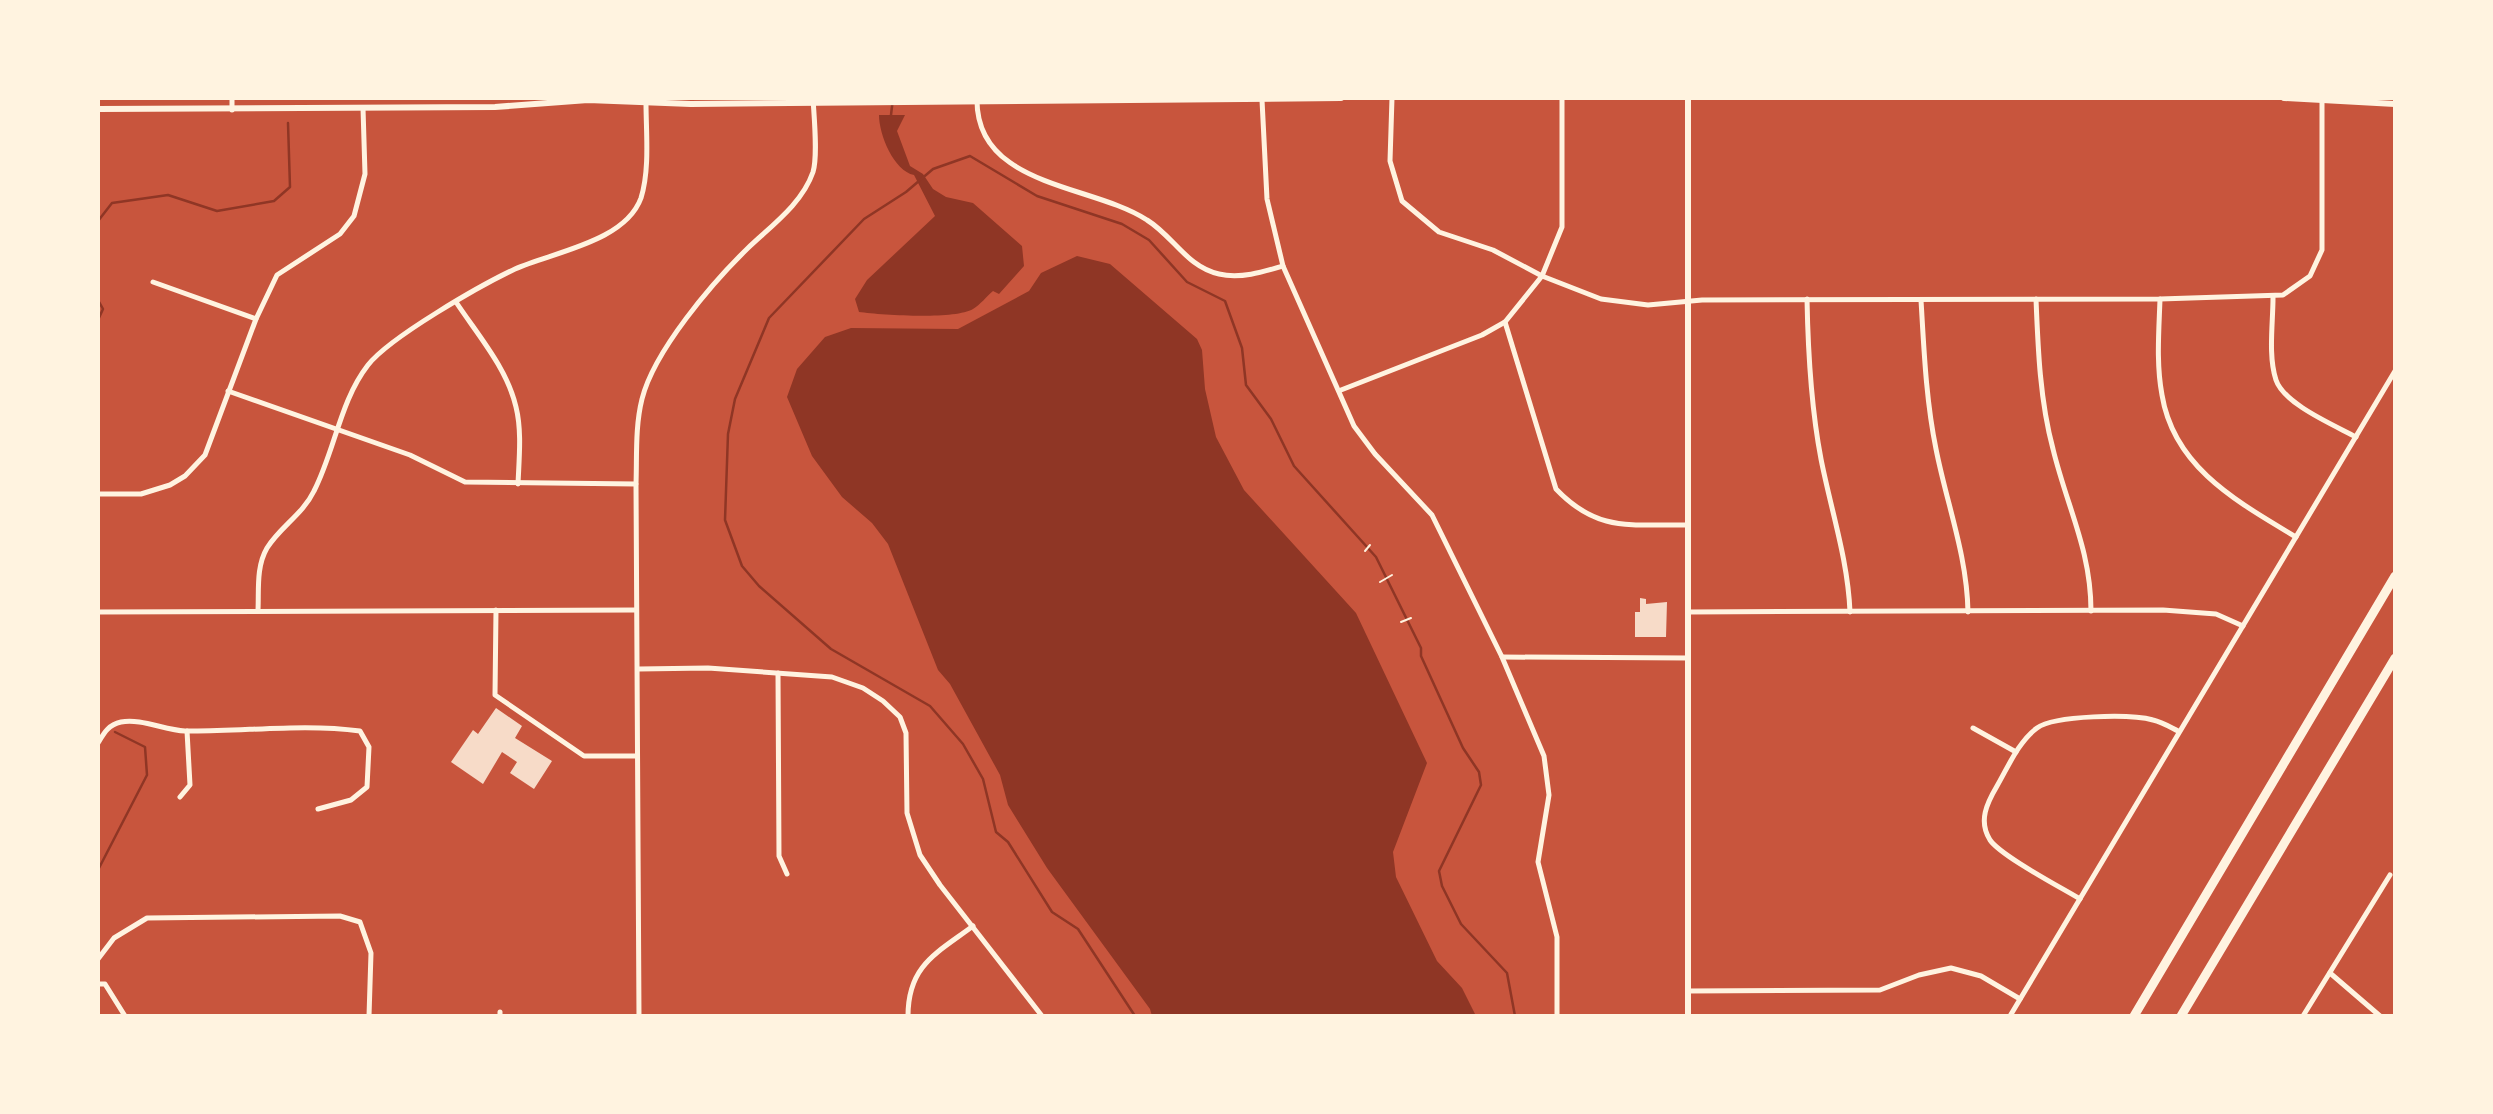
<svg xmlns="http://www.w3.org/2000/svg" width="2493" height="1114" viewBox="0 0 2493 1114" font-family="'Space Grotesk',sans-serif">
	<rect width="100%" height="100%" fill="#c8553d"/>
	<g fill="#8f3625">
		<path d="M879,115H905L897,131L910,166L923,174L933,189L946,197L973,203L1022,246L1024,266L999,294L993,291C987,296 980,305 973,309C954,320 882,315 859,312L855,299L867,280L935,216L914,175C894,171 879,135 879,115Z"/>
		<polygon points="1077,256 1110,264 1197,339 1202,350 1205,389 1216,437 1244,490 1356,613 1427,763 1393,852 1396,877 1437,961 1462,988 1476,1016 1152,1016 1150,1009 1047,868 1008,805 1000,775 950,684 938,670 888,544 872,523 842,497 812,456 787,397 797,369 825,337 851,328 958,329 1029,291 1041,273"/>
	</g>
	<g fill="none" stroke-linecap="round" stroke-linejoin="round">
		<g stroke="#8f3625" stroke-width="2.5">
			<polyline points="891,115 893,98"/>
			<polyline points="98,221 112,203 168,195 217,211 274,201 290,187 288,123"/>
			<polyline points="98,300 103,309 98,320"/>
			<polyline points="98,870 147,775 145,747 115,732"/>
			<polyline points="1135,1016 1078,929 1052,912 1008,842 996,832 983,779 963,744 930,706 831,649 759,586 742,566 725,520 728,434 735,399 769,318 864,219 906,192 933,169 970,156 1037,196 1122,224 1149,240 1187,282 1225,301 1242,348 1246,385 1271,419 1294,466 1376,557 1421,648 1421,656 1463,748 1479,772 1481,785 1439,871 1442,886 1461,924 1507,973 1515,1016"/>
		</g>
	</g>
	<g fill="#f7dbc8">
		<polygon points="1640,598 1646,599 1646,604 1667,602 1666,637 1635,637 1635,612 1640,612"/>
		<polygon points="496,708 522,726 515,738 552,761 534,789 510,773 517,762 502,752 483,784 451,762 473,730 478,734"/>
	</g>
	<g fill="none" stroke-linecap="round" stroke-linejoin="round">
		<g stroke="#fff3e0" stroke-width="2">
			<polyline points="1365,551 1370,545"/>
			<polyline points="1380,582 1392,575"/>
			<polyline points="1401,622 1411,618"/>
		</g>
		<g stroke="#fff3e0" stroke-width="5">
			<path d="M977,98C975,187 1092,184 1147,220C1173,236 1187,267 1219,274C1240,279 1263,272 1283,266"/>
			<polyline points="1392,98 1390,161 1402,201 1439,232 1493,250 1542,276 1601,299 1648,305 1702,300 2160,299 2283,295 2310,276 2322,250 2322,101"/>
			<polyline points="1262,100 1267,199 1283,266 1354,426 1375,454 1432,515 1502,657 1544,756 1549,795 1538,862 1557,937 1557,1016"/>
			<polyline points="232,110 232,98"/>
			<polyline points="153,282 256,319"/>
			<path d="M2273,298C2273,323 2268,356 2276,380C2284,404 2334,425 2356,437"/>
			<path d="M1807,299C1808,353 1811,407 1821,459C1831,510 1848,560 1850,612"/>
			<path d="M2036,299C2038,349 2040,401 2053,449C2067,507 2091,550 2091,611"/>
			<path d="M2160,299C2159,330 2156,363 2162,395C2174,468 2238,502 2296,537"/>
			<path d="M1921,300C1924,350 1926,400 1936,449C1947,505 1967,555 1968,612"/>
			<path d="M456,302C477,334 507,368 516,407C522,431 519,459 518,484"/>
			<path d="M1505,322L1556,489C1598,533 1631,524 1687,525"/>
			<polyline points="1341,390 1482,335 1505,322 1542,276 1562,227 1562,98"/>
			<polyline points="228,391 410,455 465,482 636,484"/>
			<polyline points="98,494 141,494 170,485 185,476 205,455 256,319 277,275 340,234 354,216 365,174 363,108"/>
			<path d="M258,610C259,590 256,567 267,548C280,527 303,514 314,491C335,450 340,401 368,365C390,337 481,285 515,269C553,252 625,242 641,198C650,169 646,132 646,103"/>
			<polyline points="496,610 495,695 584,756 636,756"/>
			<polyline points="98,612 636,610"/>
			<polyline points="1688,612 2163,610 2216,614 2243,626"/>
			<polyline points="1502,657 1688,658"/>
			<polyline points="639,669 708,668 832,677 863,688 883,701 900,717 906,733 907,813 920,855 940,885 1042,1016"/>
			<polyline points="778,673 779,856 787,874"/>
			<polyline points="1973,728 2016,752"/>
			<path d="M98,743C104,733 108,725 121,722C140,718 165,730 185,731C243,732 302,723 360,731L369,747L367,787L351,800L318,809"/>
			<polyline points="180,797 190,785 187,731"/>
			<path d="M2080,899C2062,888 2001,856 1990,840C1978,821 1987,803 1997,786C2008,767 2019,741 2037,728C2055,715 2131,714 2153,720C2162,722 2170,727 2178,731"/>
			<polyline points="98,959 114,938 147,918 340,916 360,922 371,953 369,1016"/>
			<polyline points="2330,973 2380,1016"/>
			<polyline points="98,984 105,984 125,1016"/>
			<polyline points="1688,991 1880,990 1919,975 1951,968 1981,976 2020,999"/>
			<polyline points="500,1012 500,1016"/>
			<path d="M639,1016L636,484C637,456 635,427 642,399C654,351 712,283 748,248C771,226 802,204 813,172C818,156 814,117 813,98"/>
			<path d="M908,1016C908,965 937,953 973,926"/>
			<polyline points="2010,1016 2395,371"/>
			<polyline points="2303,1016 2390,875"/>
		</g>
		<g stroke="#fff3e0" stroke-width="6">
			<polyline points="2284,98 2395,104"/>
			<polyline points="98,109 495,107 588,100 691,104 1341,98"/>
			<polyline points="1688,1016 1688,98"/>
		</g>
		<g stroke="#fff3e0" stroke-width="9">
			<polyline points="2134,1016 2395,576"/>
			<polyline points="2181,1016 2395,658"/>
		</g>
	</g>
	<rect width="2493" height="1114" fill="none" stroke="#fff3e0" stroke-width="200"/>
</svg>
